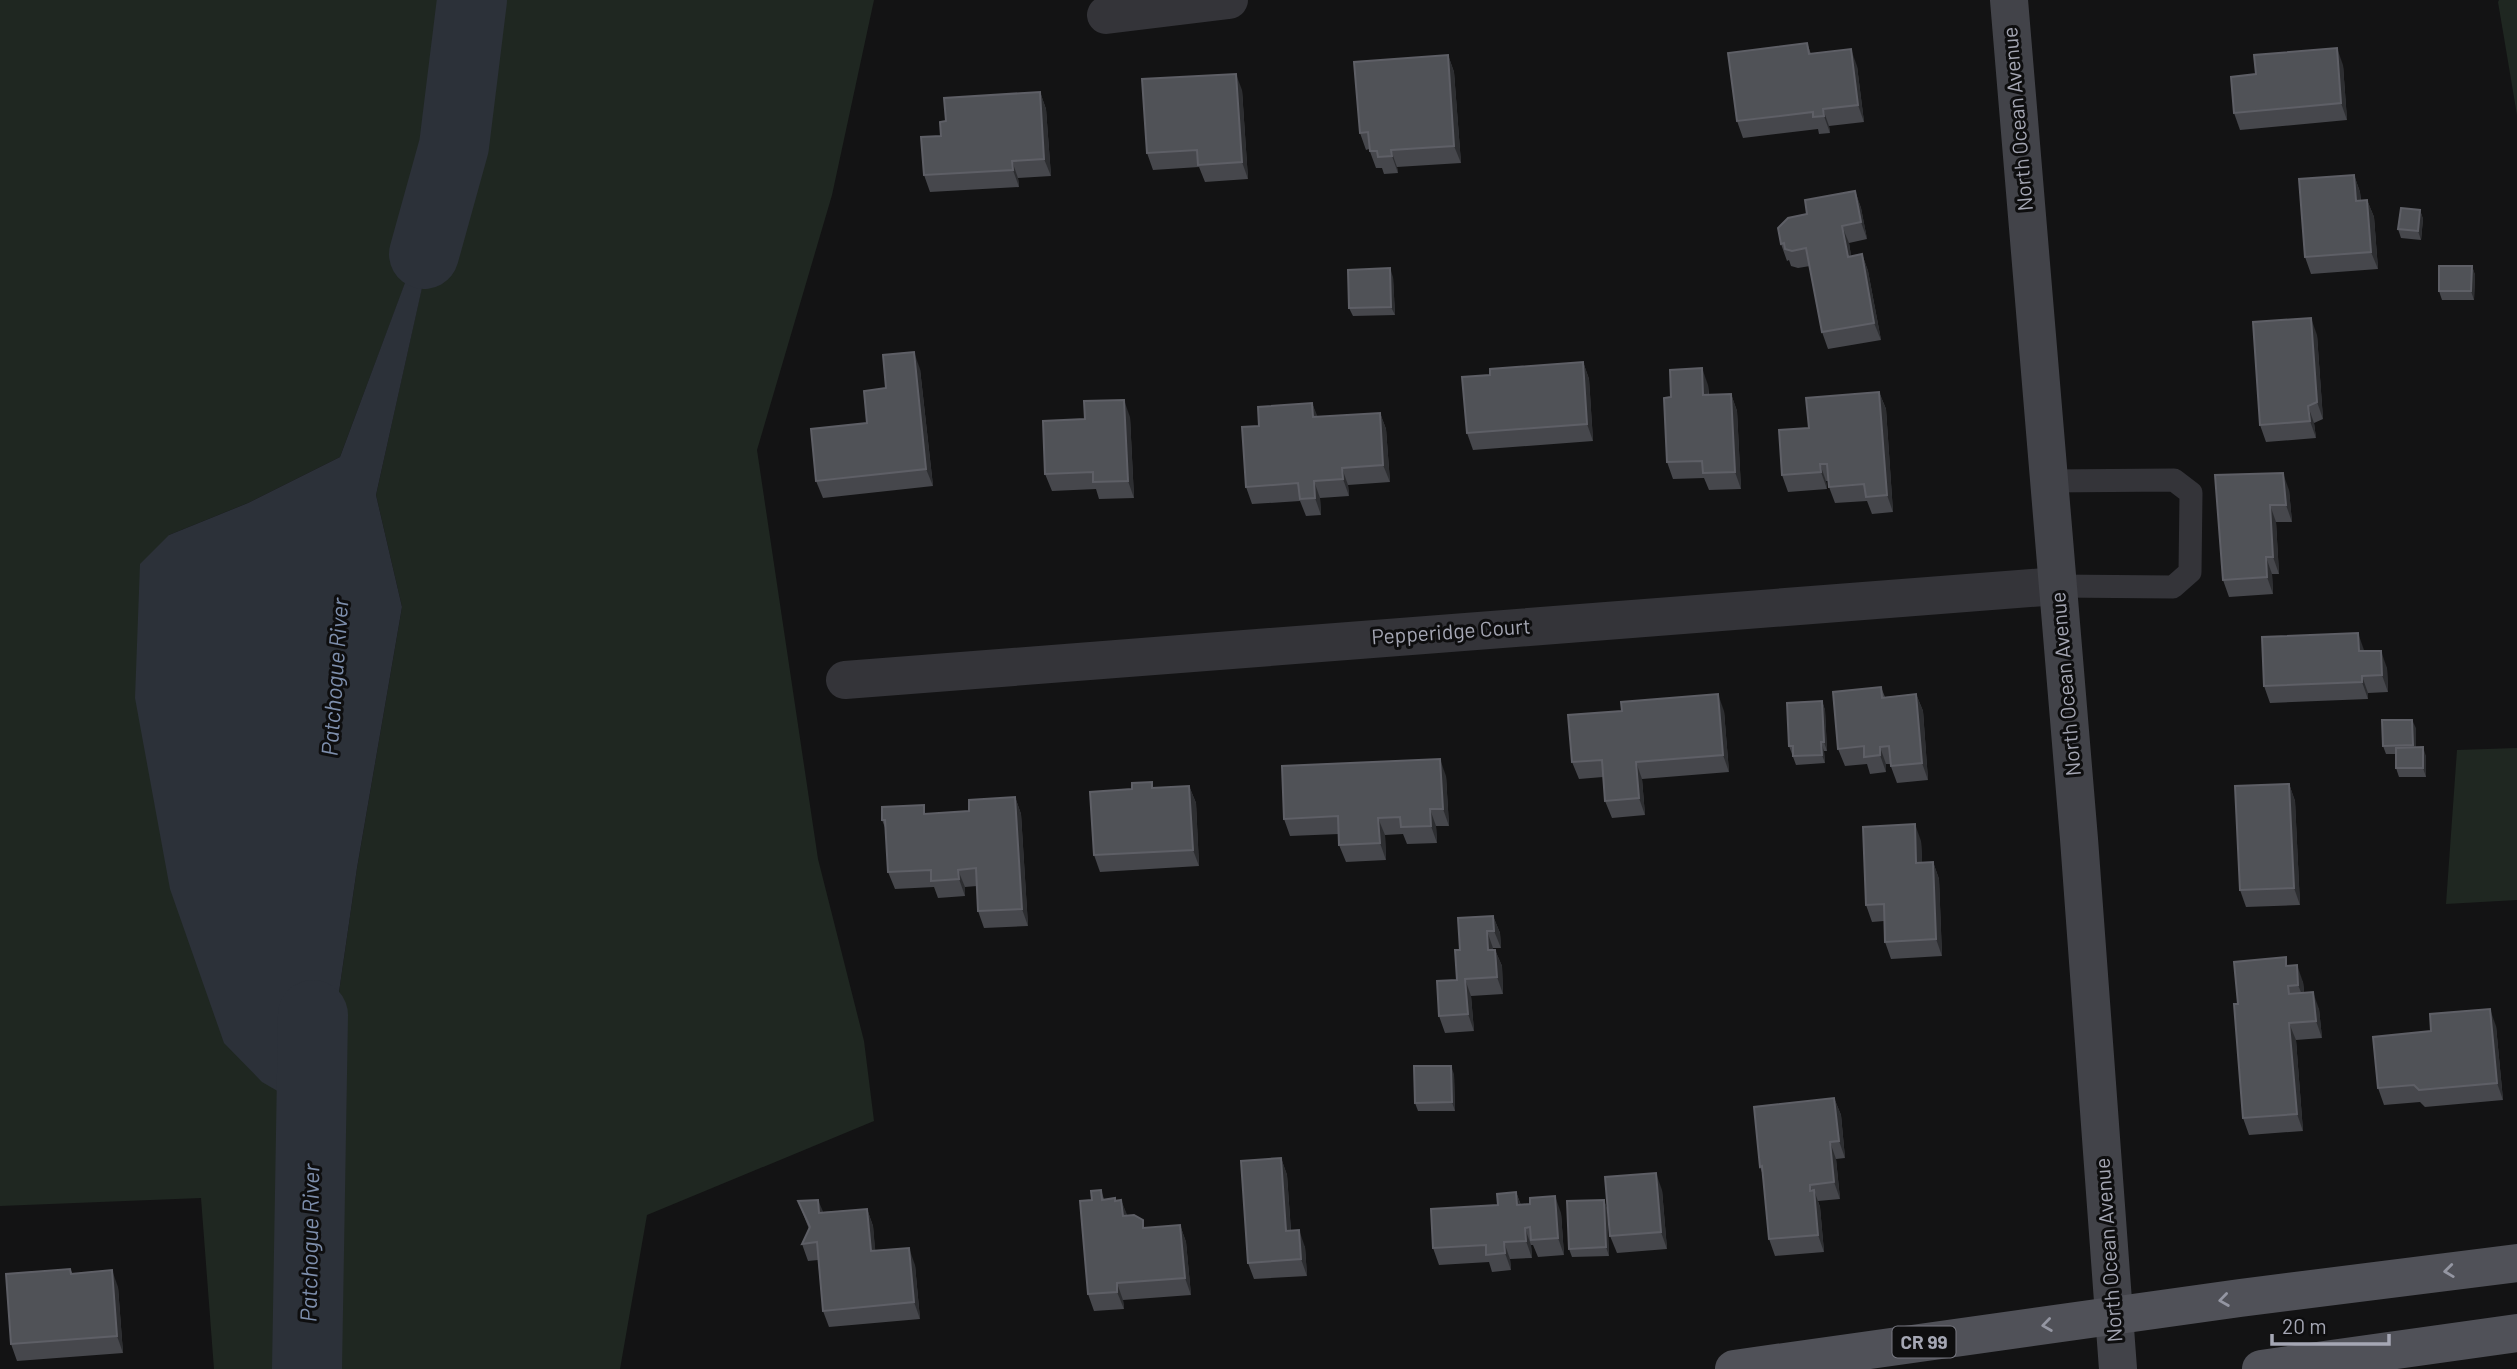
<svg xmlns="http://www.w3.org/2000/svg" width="2517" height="1369" viewBox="0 0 2517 1369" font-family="Barlow,sans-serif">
	<rect width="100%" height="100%" fill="#131314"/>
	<g fill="#1f2721" fill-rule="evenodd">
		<path d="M0,0H874L832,195L757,450L818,859L864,1041L874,1121L647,1215L620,1369H214L201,1198L0,1206ZM448,169L376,495L402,607L357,868L339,992L169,535L248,503L340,457Z"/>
		<polygon points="2499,0 2517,0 2517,115 2498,2"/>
		<polygon points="2517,748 2517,900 2446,904 2457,750"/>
	</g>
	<polygon fill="#2c3139" points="450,162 376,495 402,607 357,868 339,992 312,1111 262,1082 224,1043 170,889 135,698 140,564 169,535 248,503 340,457"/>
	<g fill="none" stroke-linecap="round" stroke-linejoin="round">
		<g stroke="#2c3139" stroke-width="70">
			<polyline points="424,254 454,146 472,0"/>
			<polyline points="307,1369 313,1015"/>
		</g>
		<polyline stroke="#343439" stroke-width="23" points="2048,481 2174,480 2191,493 2190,572 2173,587 2057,586"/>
		<g stroke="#343439" stroke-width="38">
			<polyline points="1106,15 1229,0"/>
			<polyline points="845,680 2057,586"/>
		</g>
		<polyline stroke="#424349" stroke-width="38" points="2009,0 2079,839 2118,1369"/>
		<g stroke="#505158" stroke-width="38">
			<polyline points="1734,1369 2240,1298 2517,1263"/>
			<polyline points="2261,1369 2517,1333"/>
		</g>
	</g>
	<g fill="#46474c">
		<polygon points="1807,43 1811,54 1857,66 1864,122 1829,126 1830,133 1819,134 1818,129 1743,138 1737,121"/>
		<polygon points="1448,55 1454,72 1461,163 1397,167 1398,173 1384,174 1382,168 1376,168 1369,149 1366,150 1360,133"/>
		<polygon points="2343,65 2347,120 2240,130 2234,113"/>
		<polygon points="1242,90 1248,179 1205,182 1199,167 1153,170 1147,153"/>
		<polygon points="1040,92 1046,109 1051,176 1018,178 1019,187 930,192 924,175 941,136 946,121"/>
		<polygon points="2354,175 2360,192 2361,201 2367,200 2374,217 2378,269 2311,274 2305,257"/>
		<polygon points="1855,191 1861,208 1867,239 1849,243 1851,256 1862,254 1868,271 1881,340 1828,349 1822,332 1810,266 1798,268 1791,266 1789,260 1787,261 1781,244 1807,214"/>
		<polygon points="2420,210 2423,219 2421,240 2401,238 2398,229"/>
		<polygon points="2472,266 2475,275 2474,300 2442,300 2439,291"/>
		<polygon points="1393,277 1395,315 1353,316 1349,308"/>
		<polygon points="2317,335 2323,419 2314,423 2316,438 2266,442 2260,425"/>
		<polygon points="1583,362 1589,379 1593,441 1473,450 1467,433 1490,375"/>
		<polygon points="920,369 933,486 823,498 816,481 867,423"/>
		<polygon points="1708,385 1709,395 1731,394 1737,411 1741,489 1709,490 1704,478 1673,479 1667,462 1671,397"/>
		<polygon points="1879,392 1886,409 1893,512 1872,514 1867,501 1835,503 1829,487 1828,481 1826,481 1827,489 1788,492 1782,475 1809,428"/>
		<polygon points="1312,403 1317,417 1380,413 1386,429 1390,482 1348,485 1349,496 1320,498 1321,515 1306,516 1300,501 1252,504 1246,487 1259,426"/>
		<polygon points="1130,417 1134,498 1099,499 1096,489 1052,491 1045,474"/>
		<polygon points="2215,475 2289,490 2292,522 2276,522 2279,574 2272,574 2273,594 2229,597 2223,580"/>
		<polygon points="2364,650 2364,651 2387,668 2388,692 2368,693 2368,699 2270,703 2264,686"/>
		<polygon points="1881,687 1885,697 1916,694 1923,711 1928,780 1897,783 1890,764 1886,764 1886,772 1870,774 1867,764 1845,766 1838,749"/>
		<polygon points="1822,701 1825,710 1827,751 1824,751 1825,763 1796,765 1789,746"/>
		<polygon points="1724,711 1729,772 1642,779 1645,815 1612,818 1605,801 1603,777 1579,779 1572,762"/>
		<polygon points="2416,728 2416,748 2426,756 2426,777 2399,777 2396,768 2396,754 2386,754 2383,746"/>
		<polygon points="1446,776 1449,826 1436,826 1437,843 1407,844 1403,834 1385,835 1386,860 1346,862 1339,845 1339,834 1290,836 1284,819"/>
		<polygon points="2289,784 2295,801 2300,905 2246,907 2240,890"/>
		<polygon points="1189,786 1196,803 1199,866 1100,872 1094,855 1154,788"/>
		<polygon points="1015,797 1021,814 1028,926 984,928 978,911 977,886 965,887 965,896 938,898 934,887 895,889 888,872 886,830 882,820 927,814 969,811"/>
		<polygon points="1921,841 1922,862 1933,862 1939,879 1942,956 1891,959 1885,942 1884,921 1872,922 1866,905"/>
		<polygon points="1493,916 1500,933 1501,948 1493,948 1493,950 1495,950 1502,966 1503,994 1471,996 1474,1031 1445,1033 1439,1016 1457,980 1460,950"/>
		<polygon points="2289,966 2303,982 2304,992 2319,1009 2322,1038 2296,1040 2303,1131 2249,1135 2243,1118 2238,1004"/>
		<polygon points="2496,1026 2503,1100 2425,1107 2420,1102 2384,1105 2378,1088"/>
		<polygon points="1454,1074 1455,1111 1418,1111 1415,1103"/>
		<polygon points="1834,1098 1841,1115 1845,1158 1836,1159 1840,1199 1818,1201 1820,1207 1824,1252 1775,1256 1769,1239 1763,1175 1760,1167"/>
		<polygon points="1281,1158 1287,1175 1291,1231 1305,1247 1307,1276 1254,1279 1248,1263"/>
		<polygon points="1101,1190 1104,1199 1121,1200 1127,1216 1145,1228 1180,1225 1186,1242 1191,1295 1123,1300 1124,1309 1094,1311 1088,1294"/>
		<polygon points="1662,1190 1667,1249 1617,1253 1610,1236"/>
		<polygon points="1516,1192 1521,1205 1561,1213 1564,1255 1538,1257 1533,1245 1531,1245 1532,1258 1510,1259 1511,1270 1492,1272 1489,1262 1439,1265 1433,1248"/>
		<polygon points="1604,1200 1607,1209 1609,1256 1572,1257 1569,1249"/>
		<polygon points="798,1201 823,1212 867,1209 873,1226 875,1251 915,1265 920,1319 829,1327 823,1311 818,1260 808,1261 802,1244 809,1229"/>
		<polygon points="70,1269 72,1273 118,1287 123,1353 17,1361 11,1344"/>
	</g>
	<g fill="#2d2e31">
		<polygon points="2337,48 2343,65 2347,120 2341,103"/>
		<polygon points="1851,49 1857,66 1864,122 1858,105"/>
		<polygon points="1448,55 1454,72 1461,163 1454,146"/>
		<polygon points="1236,74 1242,90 1248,179 1242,162"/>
		<polygon points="1040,92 1046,109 1051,176 1044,159"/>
		<polygon points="1823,109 1829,126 1830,133 1824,116"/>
		<polygon points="1391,150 1397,167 1398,173 1392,156"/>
		<polygon points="1012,161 1018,178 1019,187 1013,170"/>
		<polygon points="2354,175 2360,192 2362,218 2356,201"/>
		<polygon points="1855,191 1861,208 1867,239 1861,222"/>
		<polygon points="2367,200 2374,217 2378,269 2371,252"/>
		<polygon points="2420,210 2423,219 2421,240 2418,231"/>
		<polygon points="1842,226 1849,243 1854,274 1848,257"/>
		<polygon points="1862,254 1868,271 1881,340 1874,323"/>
		<polygon points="2472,266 2475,275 2474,300 2471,291"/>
		<polygon points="1390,268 1393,277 1395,315 1391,307"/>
		<polygon points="2311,318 2317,335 2323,419 2317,402"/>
		<polygon points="914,352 920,369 933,486 926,469"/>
		<polygon points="1583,362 1589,379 1593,441 1587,424"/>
		<polygon points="1702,368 1708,385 1709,412 1703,395"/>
		<polygon points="1879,392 1886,409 1893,512 1887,495"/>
		<polygon points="1731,394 1737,411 1741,489 1735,472"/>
		<polygon points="1124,400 1130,417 1134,498 1128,481"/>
		<polygon points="1312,403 1319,420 1313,417"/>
		<polygon points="2308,406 2314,423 2316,438 2310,421"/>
		<polygon points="1380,413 1386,429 1390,482 1383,465"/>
		<polygon points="1820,464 1826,481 1827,489 1821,472"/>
		<polygon points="1342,468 1348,485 1349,496 1343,479"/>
		<polygon points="2283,473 2289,490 2292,522 2286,505"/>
		<polygon points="1314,481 1320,498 1321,515 1315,498"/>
		<polygon points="2270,505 2276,522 2279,574 2273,557"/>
		<polygon points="2266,557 2272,574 2273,594 2267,577"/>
		<polygon points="2358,633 2364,650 2365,668 2359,651"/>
		<polygon points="2381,651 2387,668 2388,692 2382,675"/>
		<polygon points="2362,676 2368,693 2368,699 2362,682"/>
		<polygon points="1718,694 1724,711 1729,772 1723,755"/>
		<polygon points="1916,694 1923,711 1928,780 1922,763"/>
		<polygon points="1822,701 1825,710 1827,751 1824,742"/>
		<polygon points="2412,720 2416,728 2416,753 2413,745"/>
		<polygon points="1821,742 1824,751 1825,763 1822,755"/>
		<polygon points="1880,747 1886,764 1886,772 1880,755"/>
		<polygon points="2423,747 2426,756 2426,777 2423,768"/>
		<polygon points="1440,759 1446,776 1449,826 1443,809"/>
		<polygon points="1636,762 1642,779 1645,815 1639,798"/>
		<polygon points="2289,784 2295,801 2300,905 2294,888"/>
		<polygon points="1189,786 1196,803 1199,866 1193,850"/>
		<polygon points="1015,797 1021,814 1028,926 1022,909"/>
		<polygon points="1430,809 1436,826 1437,843 1431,826"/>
		<polygon points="1378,818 1385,835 1386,860 1380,843"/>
		<polygon points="1915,824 1921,841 1923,879 1916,863"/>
		<polygon points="1933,862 1939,879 1942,956 1936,939"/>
		<polygon points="958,870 965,887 965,896 959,879"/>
		<polygon points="1493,916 1500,933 1501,948 1494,931"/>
		<polygon points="1487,931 1493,948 1495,967 1488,950"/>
		<polygon points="1495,950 1502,966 1503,994 1497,977"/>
		<polygon points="2297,965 2303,982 2305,1002 2298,985"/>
		<polygon points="1465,979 1471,996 1474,1031 1468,1014"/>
		<polygon points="2313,992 2319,1009 2322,1038 2316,1021"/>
		<polygon points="2490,1009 2496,1026 2503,1100 2497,1083"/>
		<polygon points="2289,1023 2296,1040 2303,1131 2297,1114"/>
		<polygon points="1451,1066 1454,1074 1455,1111 1452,1102"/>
		<polygon points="1834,1098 1841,1115 1845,1158 1839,1141"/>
		<polygon points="1830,1142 1836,1159 1840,1199 1834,1182"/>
		<polygon points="1281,1158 1287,1175 1292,1248 1286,1231"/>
		<polygon points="1656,1173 1662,1190 1667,1249 1661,1232"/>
		<polygon points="1810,1185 1814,1197 1814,1190 1820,1207 1824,1252 1818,1235"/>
		<polygon points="1516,1192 1522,1209 1517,1205"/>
		<polygon points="1555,1196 1561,1213 1564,1255 1558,1238"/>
		<polygon points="818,1200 825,1216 819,1213"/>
		<polygon points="1121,1200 1128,1217 1123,1216"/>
		<polygon points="1604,1200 1607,1209 1609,1256 1606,1247"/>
		<polygon points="867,1209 873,1226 877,1268 871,1251"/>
		<polygon points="1180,1225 1186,1242 1191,1295 1185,1278"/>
		<polygon points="1525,1228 1531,1245 1532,1258 1526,1241"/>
		<polygon points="1299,1230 1305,1247 1307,1276 1301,1259"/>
		<polygon points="1504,1242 1510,1259 1511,1270 1505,1253"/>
		<polygon points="909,1248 915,1265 920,1319 914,1302"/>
		<polygon points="112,1270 118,1287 123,1353 117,1336"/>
		<polygon points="1117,1283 1123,1300 1124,1309 1117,1292"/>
	</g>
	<g fill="#505257" stroke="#5e5f66" stroke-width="2">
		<polygon points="1807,43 1809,54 1851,49 1858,105 1823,109 1824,116 1813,117 1813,112 1737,121 1728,53"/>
		<polygon points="2337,48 2341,103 2234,113 2231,77 2256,74 2254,55"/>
		<polygon points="1448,55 1454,146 1391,150 1392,156 1378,157 1377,151 1370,151 1368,132 1360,133 1354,62"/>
		<polygon points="1236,74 1242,162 1198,165 1197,150 1147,153 1142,79"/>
		<polygon points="1040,92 1044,159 1012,161 1013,170 924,175 921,137 941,136 940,122 946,121 944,98"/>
		<polygon points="2354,175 2356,201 2367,200 2371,252 2305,257 2299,179"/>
		<polygon points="1855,191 1861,222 1842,226 1848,257 1862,254 1874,323 1822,332 1806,248 1792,251 1785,249 1784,243 1781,244 1778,228 1788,218 1807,214 1805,200"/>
		<polygon points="2401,208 2420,210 2418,231 2398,229"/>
		<polygon points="2439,266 2472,266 2471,291 2439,291"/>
		<polygon points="1390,268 1391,307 1349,308 1348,270"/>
		<polygon points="2311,318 2317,402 2308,406 2310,421 2260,425 2253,322"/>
		<polygon points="914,352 926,469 816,481 811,429 867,423 864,391 886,388 883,355"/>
		<polygon points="1583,362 1587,424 1467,433 1462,377 1490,375 1490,369"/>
		<polygon points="1702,368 1703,395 1731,394 1735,472 1703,473 1702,461 1667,462 1664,398 1671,397 1670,370"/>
		<polygon points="1879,392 1887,495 1866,497 1864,484 1829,487 1827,464 1820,464 1821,472 1782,475 1779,430 1809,428 1806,398"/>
		<polygon points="1124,400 1128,481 1093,482 1093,472 1045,474 1043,421 1085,419 1084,401"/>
		<polygon points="1312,403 1313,417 1380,413 1383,465 1342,468 1343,479 1314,481 1315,498 1300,499 1298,483 1246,487 1242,427 1259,426 1258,407"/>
		<polygon points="2283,473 2286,505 2270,505 2273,557 2266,557 2267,577 2223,580 2215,475"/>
		<polygon points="2358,633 2359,651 2381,651 2382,675 2362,676 2362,682 2264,686 2262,637"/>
		<polygon points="1881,687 1882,698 1916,694 1922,763 1891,766 1889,746 1880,747 1880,755 1864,757 1864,746 1838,749 1833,692"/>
		<polygon points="1718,694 1723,755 1636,762 1639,798 1605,801 1602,760 1572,762 1568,715 1622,711 1621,702"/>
		<polygon points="1822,701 1824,742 1821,742 1822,755 1793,756 1793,746 1789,746 1787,703"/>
		<polygon points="2382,720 2412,720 2413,745 2383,746"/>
		<polygon points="2423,747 2423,768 2396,768 2396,748"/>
		<polygon points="1440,759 1443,809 1430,809 1431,826 1401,827 1400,817 1378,818 1380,843 1339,845 1338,816 1284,819 1282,766"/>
		<polygon points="1152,782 1152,788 1189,786 1193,850 1094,855 1090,792 1132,789 1132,783"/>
		<polygon points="2289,784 2294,888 2240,890 2235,786"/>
		<polygon points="1015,797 1022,909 978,911 976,868 958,870 959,879 931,881 931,870 888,872 885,820 882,820 882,807 924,805 924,814 969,811 969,800"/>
		<polygon points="1915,824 1916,863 1933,862 1936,939 1885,942 1884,904 1866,905 1863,827"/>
		<polygon points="1493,916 1494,931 1487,931 1488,950 1495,950 1497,977 1465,979 1468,1014 1439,1016 1437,981 1457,980 1455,950 1460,950 1458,918"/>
		<polygon points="2286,957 2286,966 2297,965 2298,985 2288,986 2289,994 2313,992 2316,1021 2289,1023 2297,1114 2243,1118 2234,1004 2238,1004 2234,962"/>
		<polygon points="2490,1009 2497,1083 2419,1090 2414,1085 2378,1088 2373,1037 2431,1031 2430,1014"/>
		<polygon points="1414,1066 1451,1066 1452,1102 1415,1103"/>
		<polygon points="1834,1098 1839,1141 1830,1142 1834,1182 1810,1185 1810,1191 1814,1190 1818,1235 1769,1239 1762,1166 1760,1167 1754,1107"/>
		<polygon points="1281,1158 1286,1231 1299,1230 1301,1259 1248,1263 1241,1161"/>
		<polygon points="1656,1173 1661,1232 1610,1236 1605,1177"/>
		<polygon points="1101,1190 1102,1200 1115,1198 1115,1201 1121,1200 1123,1216 1134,1215 1143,1220 1143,1228 1180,1225 1185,1278 1117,1283 1117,1292 1088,1294 1080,1201 1092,1200 1091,1191"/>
		<polygon points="1516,1192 1517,1205 1530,1204 1530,1198 1555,1196 1558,1238 1531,1240 1530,1227 1525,1228 1526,1241 1504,1242 1505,1253 1486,1255 1486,1245 1433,1248 1431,1209 1498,1205 1497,1194"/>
		<polygon points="818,1200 819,1213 867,1209 871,1251 909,1248 914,1302 823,1311 817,1242 802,1244 810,1227 798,1201"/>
		<polygon points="1604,1200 1606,1247 1569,1249 1567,1201"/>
		<polygon points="70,1269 71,1274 112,1270 117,1336 11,1344 6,1274"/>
	</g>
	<defs><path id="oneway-chevron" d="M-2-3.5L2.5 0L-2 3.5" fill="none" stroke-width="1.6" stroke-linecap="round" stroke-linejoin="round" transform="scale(1.75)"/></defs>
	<g stroke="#9496a2">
		<use href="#oneway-chevron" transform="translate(2449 1271) rotate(173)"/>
		<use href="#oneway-chevron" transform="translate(2224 1300) rotate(172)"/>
		<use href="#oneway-chevron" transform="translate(2047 1325) rotate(172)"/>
	</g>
	<g text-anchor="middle" stroke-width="6" stroke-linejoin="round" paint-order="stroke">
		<rect fill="#0e0e0f" stroke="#787982" stroke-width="2" x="1892.5" y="1326.5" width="63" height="31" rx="5"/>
		<g font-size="19" font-weight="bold" fill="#a5a7b4">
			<text x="1924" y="1349">CR 99</text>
		</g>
		<g font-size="21" fill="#a5a7b4" stroke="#0e0e0f">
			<text transform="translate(2018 119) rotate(-95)" y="7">North Ocean Avenue</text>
			<text transform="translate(1451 632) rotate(-4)" y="7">Pepperidge Court</text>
			<text transform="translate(2066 684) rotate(-95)" y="7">North Ocean Avenue</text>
			<text transform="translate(2109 1250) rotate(-94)" y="7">North Ocean Avenue</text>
		</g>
		<g font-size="23" font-style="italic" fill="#7e8fad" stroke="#0e0e0f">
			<text transform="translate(335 677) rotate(-86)" y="8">Patchogue River</text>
			<text transform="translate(310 1243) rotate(-89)" y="8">Patchogue River</text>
		</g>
	</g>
	<path d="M2272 1334v10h117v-10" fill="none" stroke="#a5a7b4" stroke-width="3.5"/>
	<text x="2282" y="1334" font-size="21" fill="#a5a7b4" stroke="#0e0e0f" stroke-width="5" paint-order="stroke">20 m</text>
</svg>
